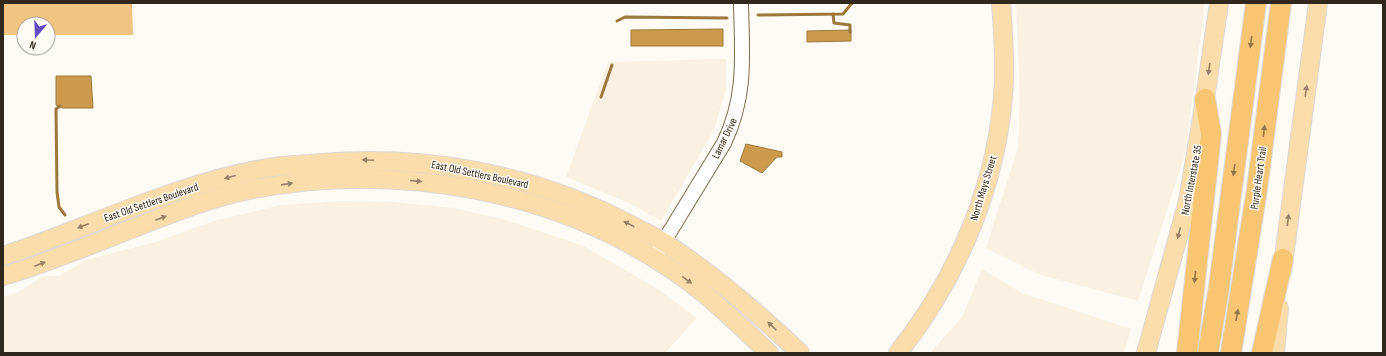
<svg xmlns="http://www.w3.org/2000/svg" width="1386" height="356" viewBox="0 0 1386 356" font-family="'Sofia Sans Condensed',sans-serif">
	<rect width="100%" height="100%" fill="#fefaf4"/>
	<g fill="#fbf1e2">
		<polygon points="1016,3 1205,3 1185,154 1138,301 1041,275 986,248 1018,148 1020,96"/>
		<polygon points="726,59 726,89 714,130 661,221 629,203 566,177 608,62"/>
		<polygon points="342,201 394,202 454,208 506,220 582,245 656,288 697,318 665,353 3,353 3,297 17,293 43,276 59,276 88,259 156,242 214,221 281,205"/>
		<polygon points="982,269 1022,293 1131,329 1124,353 930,353 962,317"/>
	</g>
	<polygon fill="#f1c581" points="3,3 132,3 133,35 48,35 48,24 24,24 24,35 3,35"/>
	<g fill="#cb9b4b" stroke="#9c783d">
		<polygon points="723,29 723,46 631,46 631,30"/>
		<polygon points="851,30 851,41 807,42 807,31"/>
		<polygon points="56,76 91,76 93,108 63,108 56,105"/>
		<polygon points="746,144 782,152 782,157 777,157 762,173 740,161"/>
	</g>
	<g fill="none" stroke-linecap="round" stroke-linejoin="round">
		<g stroke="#9c783d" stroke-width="3">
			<polyline points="833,14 834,23 850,25 850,32"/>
			<polyline points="758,15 843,14 852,3"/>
			<polyline points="617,21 625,17 727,18"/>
			<polyline points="601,97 612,65"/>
			<polyline points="60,106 56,109 57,192 59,207 65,215"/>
		</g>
		<defs>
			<path id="minor" d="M658,251L724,143C747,95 742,55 741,3"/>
			<g id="major">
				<path d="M3,256C91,227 175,184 267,168C281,165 296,165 310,164C421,153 532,173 631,225C642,231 654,236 665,243C714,275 758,313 800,353"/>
				<polyline points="1282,272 1318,3"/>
				<path d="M3,276C54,261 102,240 152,221C180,210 209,199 239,192C390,159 562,188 688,281C717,302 743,329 769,353"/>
				<path d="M898,353C959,276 999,181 1004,82C1005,56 1003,29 1001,3"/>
				<polyline points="1146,353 1188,201 1204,106 1219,3"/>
				<polyline points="1275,353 1279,308"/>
			</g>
			<g id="highway">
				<polyline points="1187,353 1211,134 1205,99"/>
				<polyline points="1208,353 1219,287 1256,3"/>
				<polyline points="1231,353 1257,189 1281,3"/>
				<polyline points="1262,353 1283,259"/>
			</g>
		</defs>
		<use href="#minor" stroke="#7d6b4f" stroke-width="16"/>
		<use href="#major" stroke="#dad8d6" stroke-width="20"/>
		<use href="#highway" stroke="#dad8d6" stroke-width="22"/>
		<use href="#minor" stroke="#fff" stroke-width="14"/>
		<use href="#major" stroke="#fbdcab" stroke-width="18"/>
		<use href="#highway" stroke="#f8c573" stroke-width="20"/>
	</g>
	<defs><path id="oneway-solid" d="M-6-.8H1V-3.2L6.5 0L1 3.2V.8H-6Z"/></defs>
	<g fill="#947648">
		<use href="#oneway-solid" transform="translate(1251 42) rotate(97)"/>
		<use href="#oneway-solid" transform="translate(1264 131) rotate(-83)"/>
		<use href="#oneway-solid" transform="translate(1234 170) rotate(98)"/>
		<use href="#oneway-solid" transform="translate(1195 277) rotate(96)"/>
		<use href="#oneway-solid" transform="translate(1237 315) rotate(-80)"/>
	</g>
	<g fill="#968264">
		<use href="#oneway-solid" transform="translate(1209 69) rotate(98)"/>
		<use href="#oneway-solid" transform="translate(1306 91) rotate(-82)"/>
		<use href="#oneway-solid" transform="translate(368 160) rotate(-178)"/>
		<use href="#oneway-solid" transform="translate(230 177) rotate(165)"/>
		<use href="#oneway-solid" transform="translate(416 181) rotate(5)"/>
		<use href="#oneway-solid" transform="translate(287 184) rotate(-8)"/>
		<use href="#oneway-solid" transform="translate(161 218) rotate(-21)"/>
		<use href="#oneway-solid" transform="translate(1288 220) rotate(-82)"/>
		<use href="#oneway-solid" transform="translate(629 224) rotate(-152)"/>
		<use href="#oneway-solid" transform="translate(83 226) rotate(159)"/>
		<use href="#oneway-solid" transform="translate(1179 233) rotate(105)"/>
		<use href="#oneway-solid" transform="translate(40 264) rotate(-21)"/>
		<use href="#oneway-solid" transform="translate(687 280) rotate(36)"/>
		<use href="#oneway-solid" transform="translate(772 326) rotate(-137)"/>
	</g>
	<g text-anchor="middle" stroke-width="3" stroke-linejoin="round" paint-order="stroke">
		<g font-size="11" fill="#30281c" stroke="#fefaf4">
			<text transform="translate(724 138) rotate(-64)" y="4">Lamar Drive</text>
			<text transform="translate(480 174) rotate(12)" y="4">East Old Settlers Boulevard</text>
			<text transform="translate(1258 178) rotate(-82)" y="4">Purple Heart Trail</text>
			<text transform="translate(1191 180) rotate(-79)" y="4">North Interstate 35</text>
			<text transform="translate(983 188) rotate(-73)" y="4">North Mays Street</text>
			<text transform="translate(151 202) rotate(-19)" y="4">East Old Settlers Boulevard</text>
		</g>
	</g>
	<rect width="1386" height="356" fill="none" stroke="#30281c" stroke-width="8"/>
	<g transform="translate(36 36) rotate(199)"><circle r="19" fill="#fefaf4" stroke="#aca69e"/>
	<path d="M0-3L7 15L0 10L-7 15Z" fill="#644bc4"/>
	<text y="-6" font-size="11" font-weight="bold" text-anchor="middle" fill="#30281c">N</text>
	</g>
</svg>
